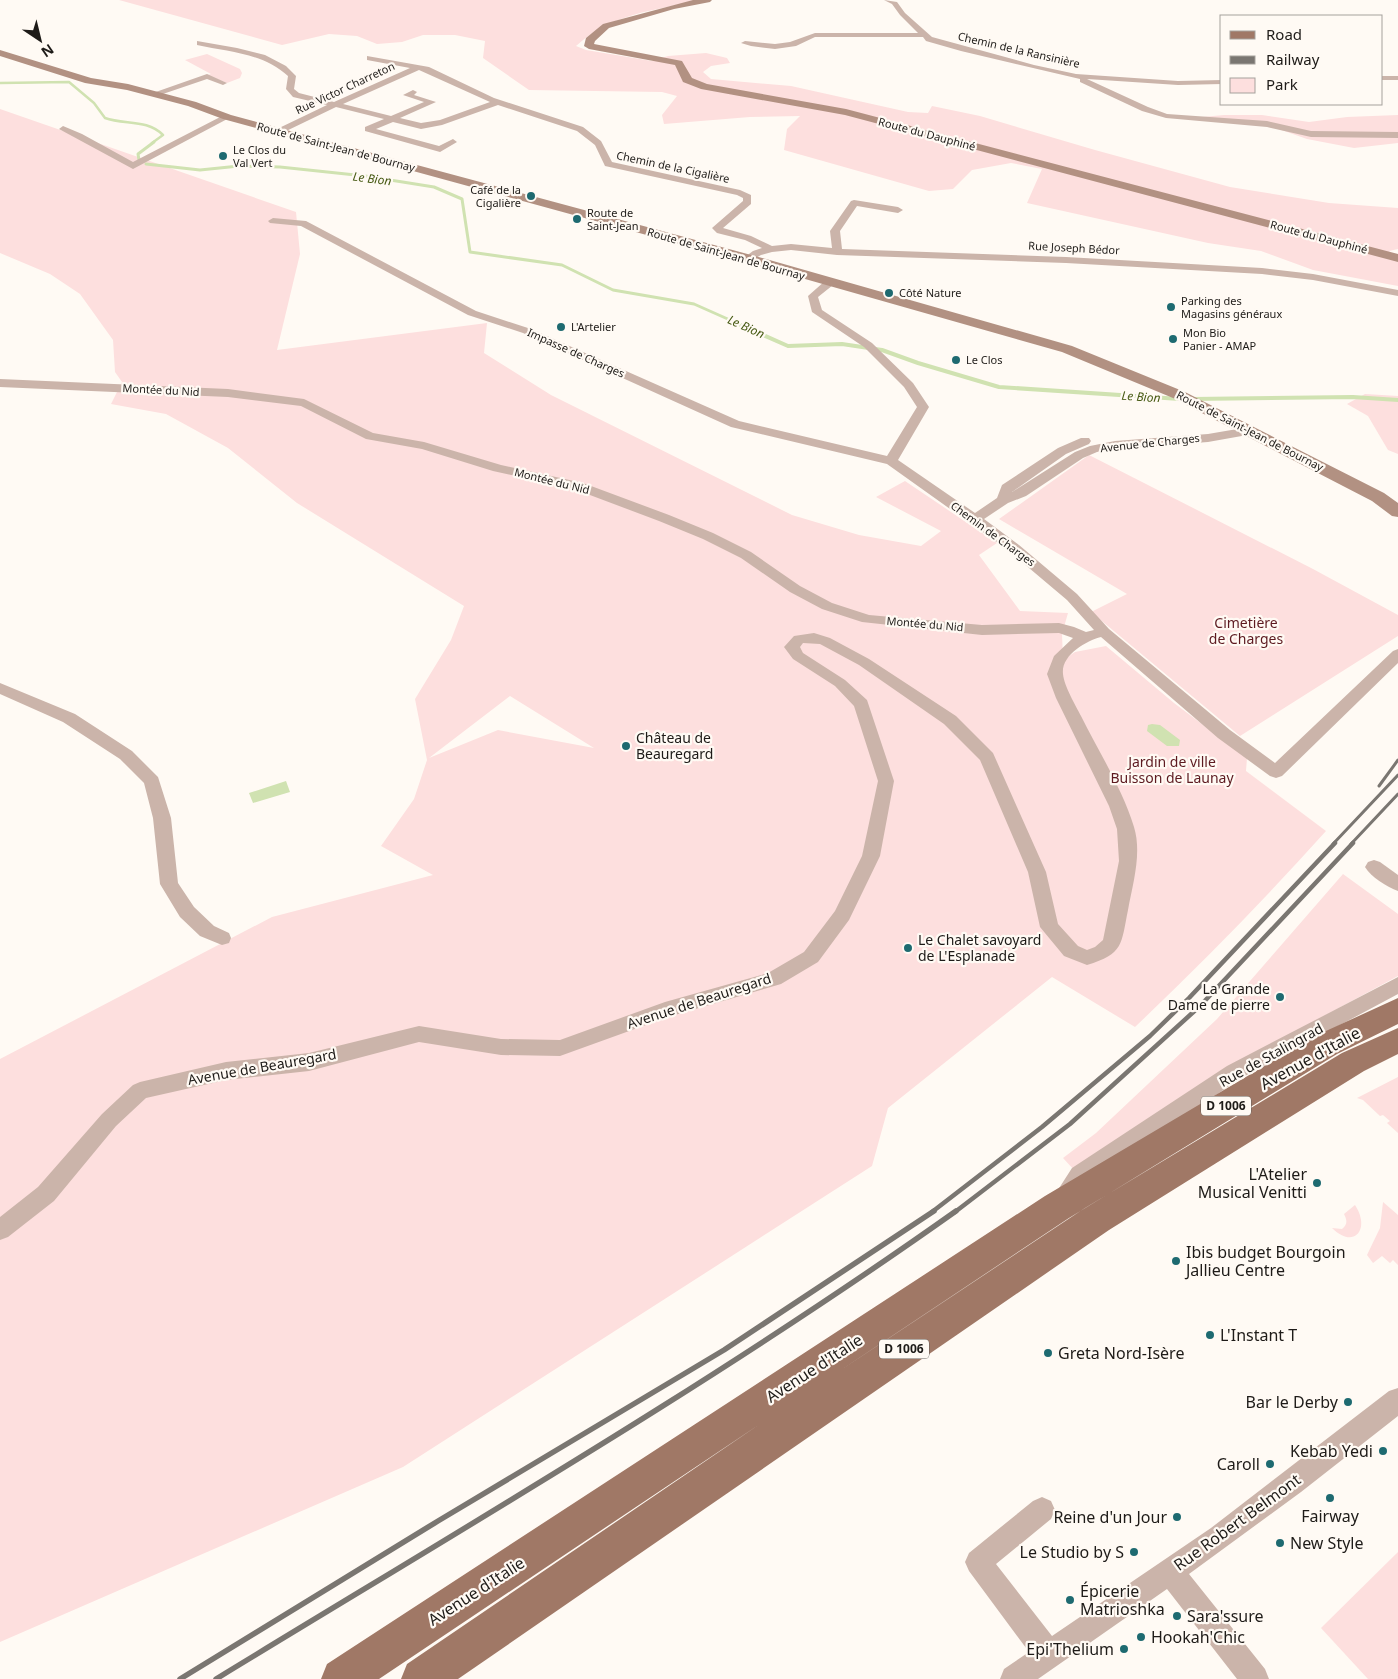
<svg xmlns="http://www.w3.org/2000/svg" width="1398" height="1679" viewBox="0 0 1398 1679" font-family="'Noto Sans',sans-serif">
	<rect width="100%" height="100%" fill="#fffaf4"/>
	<g fill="#fddfde" fill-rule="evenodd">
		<path d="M119,0H699C654,11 612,13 576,46L586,50L652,61L668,56L706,53L727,58L730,63L711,66L703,72L711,79L791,86L908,112L928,113L932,106L980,116L1095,150L1230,187L1329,203L1398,208V249L1389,251L1398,260V286L1313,270L1261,251L1208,243L1027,203L1042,169L1011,163L972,170L953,189L929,191L784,150L787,129L800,116L750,117L664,124L662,115L677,96L662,92L529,90L483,58L485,41L455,35H423L402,42L377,44L357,36L329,34L282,45Z"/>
		<polygon points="207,54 240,69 242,73 240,78 227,83 207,75 211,74 185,60"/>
		<path d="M0,109L296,212L300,254L277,350L487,323L484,353L551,395L792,515L859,535L921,546L941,531L876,497L905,481L997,543L979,555L1020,611L1068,613L1062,634L1063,660L1075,652L1106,646L1174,703L1247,758L1246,771L1326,831C1265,899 1201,964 1135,1027L1052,977L888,1108L872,1166L403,1467L0,1642V1059L272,917L433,875L381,846L414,799L427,760L415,699L451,640L464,606L297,503L228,448L166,414L111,404L122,382L115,372L113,340L80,294L50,274L0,253ZM510,696L594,748L498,730L429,758Z"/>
		<polygon points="1224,115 1262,115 1309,122 1347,117 1398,115 1398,143 1354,148 1307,139 1270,126 1202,117"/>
		<polygon points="1365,394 1398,396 1398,454 1388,450 1368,416 1347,404"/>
		<polygon points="1089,455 1313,569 1398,615 1398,636 1240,736 1091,612 1127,594 999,519"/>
		<polygon points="1343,874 1398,914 1398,976 1265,1048 1075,1171 1063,1158 1096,1133 1217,1019"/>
		<polygon points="1398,1077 1398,1133 1387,1123 1390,1121 1383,1115 1380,1116 1363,1100 1357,1098"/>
		<polygon points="1383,1202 1398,1215 1398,1265 1393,1260 1390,1263 1382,1256 1373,1263 1367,1255 1380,1228"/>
		<path d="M1355,1205C1371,1229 1354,1250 1332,1228L1342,1229C1348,1224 1347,1220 1344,1214Z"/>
		<polygon points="1398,1552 1398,1679 1368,1679 1321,1628"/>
	</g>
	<g fill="#d0e2b1">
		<polygon points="1152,724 1160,725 1180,740 1179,746 1167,746 1147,731 1148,725"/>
		<polygon points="286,781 290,792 253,803 249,793"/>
	</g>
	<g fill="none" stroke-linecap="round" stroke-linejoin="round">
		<path stroke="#d0e2b1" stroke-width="2.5" d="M0,83L69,82L94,103L105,118C125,125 147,119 163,135L152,143"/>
		<g stroke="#d0e2b1" stroke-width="3">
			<polyline points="139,160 138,154 154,142"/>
			<polyline points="146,164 200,170 239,166 280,167 365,176 434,187 462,199 470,252 562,265 613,290 694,304 739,324"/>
		</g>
		<g stroke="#d0e2b1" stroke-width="4">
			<polyline points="736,323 788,346 842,344 882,350 918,363 999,387 1180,399"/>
			<polyline points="1192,399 1353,397 1398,400"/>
		</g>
		<g fill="#cbb4aa" fill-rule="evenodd">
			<polygon points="884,0 897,2 905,13 932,37 1034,65 1076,74 1178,81 1222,80 1222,84 1178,85 1087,79 1148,107 1167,114 1267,121 1311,131 1398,132 1398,138 1311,137 1267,127 1166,118 1142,111 1080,82 1080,79 961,51 926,41 923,37 815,37 796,46 775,49 751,46 741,43 745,41 775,44 790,42 815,33 918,33 900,15 892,4"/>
			<path d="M197,41L237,48L265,55L286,66L296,76L294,89L299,93L334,102L410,68L367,60V56L429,67L494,98L583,127L601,141L612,162L740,190L751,195V204L723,228L751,236L772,246L791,244L832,248L830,231L851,201L854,200L898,207L903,210L898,213L857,206L840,231L842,249L1066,257L1262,268L1313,274L1398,290V296L1313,280L1262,274L1066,263L837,255L791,250L772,252L761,255L749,262L745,261V257L753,251L762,248L745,240L717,233L712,228L743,201V198L737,195L605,166L595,145L577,131L498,105L442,125L421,129L393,122L376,129L439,146L453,139L457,142L440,152L365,131V127L384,119L336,107L280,134L277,133V129L327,105L293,97L286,89L288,76C263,53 229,52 197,45ZM419,70L490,102L440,120L421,123L400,118L436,102L414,95L417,92L413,90L403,95L424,102L391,116L343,104Z"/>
			<polygon points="207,74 227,83 223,85 207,79 157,96 150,94"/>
			<rect x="1382" y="76" width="16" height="4"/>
			<polygon points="224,115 231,117 133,169 59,129 63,126 82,134 133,162"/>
			<path d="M273,218L306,221L476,311L531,329L739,421L887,456L917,407L904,387L864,347L812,312L808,296L825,281H833L834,283L833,285L818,297L822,310L872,343L913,383L929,407L898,460L975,513L997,498L1002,485L1058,448L1081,438H1089L1091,441L1089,444L1066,454L1012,492L1075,452L1090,446L1115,441L1208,434L1249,427L1253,428L1255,431L1253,434L1208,442L1115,449L1097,452L1083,458L1026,496L1008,503L984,519L1019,545L1077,594L1109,629L1230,730L1275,763L1393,651L1398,649V663L1282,776L1276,778L1270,776L1218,738L1101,637C1086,641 1061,655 1063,674C1064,686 1076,706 1081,716C1099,752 1122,788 1134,827C1142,853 1133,883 1128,910C1121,944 1124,954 1087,965L1064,956L1040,927L1028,872L980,760L944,724L859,665L820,644L803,643L800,647L803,653L845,680L867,700L894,781L880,856L849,920L818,962L781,984L668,1017L560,1056L501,1055L419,1042L309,1071L226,1080L146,1098L116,1126L54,1201L8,1237L0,1240V1217L38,1187L102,1114L133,1085L140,1082L226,1062L309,1053L419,1026L501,1039L560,1040L665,1002L768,973L804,952L835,911L862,856L878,781L854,706L835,686L793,659L784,647L794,636L814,633L830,638L869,659L956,716L993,753L1046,872L1058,924L1078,946L1087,950L1095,947L1103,940L1119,861L1117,829L1109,806L1056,698L1047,674L1054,656L1073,638L1059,633L982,635L862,622L822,609L790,592L741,558L703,539L659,521L574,489L493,471L422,449L366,439L301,406L228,397L0,387V379L228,389L304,399L373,433L424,442L501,465L583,483L669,515L713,533L751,552L800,586L832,603L869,615L982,625L1059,623L1074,627L1086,632L1094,630L1067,600L1009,551L887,464L731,427L523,333L468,315L301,226L270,223L268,221Z"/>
			<polygon points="0,683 75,714 132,751 158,777 171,818 178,883 194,907 214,926 229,933 231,938 229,943 222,945 200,936 180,917 160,884 153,818 144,783 120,759 63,722 0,694"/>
			<path d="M1374,860L1380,862L1398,875V891C1387,887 1371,877 1365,867L1368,862Z"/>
			<polygon points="1398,977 1398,994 1241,1078 1088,1182 1073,1203 1065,1206 1057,1203 1054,1196 1072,1168 1227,1066"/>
			<polygon points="1398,1388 1398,1416 1301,1492 1189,1574 1265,1669 1269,1679 1237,1679 1167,1589 1038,1679 1000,1679 1004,1669 1029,1652 969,1571 965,1562 969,1553 1033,1501 1042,1497 1051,1501 1055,1510 1051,1519 996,1564 1052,1636 1211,1528 1389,1391"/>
		</g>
		<g fill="#b29182" fill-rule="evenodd">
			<polygon points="693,0 712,0 710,2 674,9 609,28 595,41 594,44 682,61 692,78 707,84 846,109 1398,254 1398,262 845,115 701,89 683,82 675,65 589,49 584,46 586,38 603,24"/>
			<polygon points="0,50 91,78 128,84 196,102 231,115 766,259 1072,346 1185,392 1384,493 1398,503 1398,517 1392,516 1372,501 1173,398 1062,352 756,265 223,119 188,106 127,90 85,83 0,56"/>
		</g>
		<polygon fill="#a07866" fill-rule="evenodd" points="1398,998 1398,1024 1337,1054 1069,1218 835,1374 1085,1208 1342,1053 1398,1028 1398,1054 1364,1071 1109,1230 458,1679 401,1679 407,1664 760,1424 379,1679 321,1679 327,1664 1045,1196 1315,1036"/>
		<g stroke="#7a7671" stroke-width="3">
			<polyline points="1379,786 1398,760"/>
			<polyline points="1333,844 1398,775"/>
			<polyline points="1351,844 1398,794"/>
		</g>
		<g stroke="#7a7671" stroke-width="4.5">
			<polyline points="932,1212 1042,1127 1150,1036 1189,998 1335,843"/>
			<polyline points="955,1212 1070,1124 1200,1006 1353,843"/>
		</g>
		<g stroke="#7a7671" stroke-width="5.5">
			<polyline points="180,1679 438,1521 724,1350 934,1211"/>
			<path d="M216,1679C465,1527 718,1380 956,1211"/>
		</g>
	</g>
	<g fill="#1e6a70" stroke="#fffaf4" stroke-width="2">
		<circle cx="223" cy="156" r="5"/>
		<circle cx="531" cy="196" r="5"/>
		<circle cx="577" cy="219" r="5"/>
		<circle cx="889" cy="293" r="5"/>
		<circle cx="1171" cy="307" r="5"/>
		<circle cx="561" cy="327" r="5"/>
		<circle cx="1173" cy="339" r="5"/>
		<circle cx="956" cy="360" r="5"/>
		<circle cx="626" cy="746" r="5"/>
		<circle cx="908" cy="948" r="5"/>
		<circle cx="1280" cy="997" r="5"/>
		<circle cx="1317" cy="1183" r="5"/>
		<circle cx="1176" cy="1261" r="5"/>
		<circle cx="1210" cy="1335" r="5"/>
		<circle cx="1048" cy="1353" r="5"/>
		<circle cx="1348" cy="1402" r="5"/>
		<circle cx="1383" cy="1451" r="5"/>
		<circle cx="1270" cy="1464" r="5"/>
		<circle cx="1330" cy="1498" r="5"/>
		<circle cx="1177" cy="1517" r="5"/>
		<circle cx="1280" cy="1543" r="5"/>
		<circle cx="1134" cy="1552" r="5"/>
		<circle cx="1070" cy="1600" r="5"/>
		<circle cx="1177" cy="1616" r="5"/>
		<circle cx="1141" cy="1637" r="5"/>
		<circle cx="1124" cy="1649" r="5"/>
	</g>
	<g text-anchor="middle" stroke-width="4.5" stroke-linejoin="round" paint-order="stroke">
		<g font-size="11" fill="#1e1b18" stroke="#fffaf4">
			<text transform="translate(1019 50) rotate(13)" y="4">Chemin de la Ransinière</text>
			<text transform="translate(345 88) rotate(-25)" y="4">Rue Victor Charreton</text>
			<text transform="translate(927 134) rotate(15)" y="4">Route du Dauphiné</text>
			<text transform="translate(336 147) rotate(15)" y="4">Route de Saint-Jean de Bournay</text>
			<text transform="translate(673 167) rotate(12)" y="4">Chemin de la Cigalière</text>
			<text transform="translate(1319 237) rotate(15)" y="4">Route du Dauphiné</text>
			<text transform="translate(1074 248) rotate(3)" y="4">Rue Joseph Bédor</text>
			<text transform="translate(726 254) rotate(16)" y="4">Route de Saint-Jean de Bournay</text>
			<text transform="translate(576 353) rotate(24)" y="4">Impasse de Charges</text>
			<text transform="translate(161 390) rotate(3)" y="4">Montée du Nid</text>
			<text transform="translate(1250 431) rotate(27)" y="4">Route de Saint-Jean de Bournay</text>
			<text transform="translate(1150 443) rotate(-6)" y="4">Avenue de Charges</text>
			<text transform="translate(552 481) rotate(14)" y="4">Montée du Nid</text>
			<text transform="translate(993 534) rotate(36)" y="4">Chemin de Charges</text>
			<text transform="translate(925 624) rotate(5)" y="4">Montée du Nid</text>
		</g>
		<g font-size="11" fill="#1e1b18" stroke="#fffaf4" text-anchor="start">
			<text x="233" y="154">Le Clos du<tspan x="233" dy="13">Val Vert</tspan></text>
			<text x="521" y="194" text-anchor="end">Café de la<tspan x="521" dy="13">Cigalière</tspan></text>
			<text x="587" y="217">Route de<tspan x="587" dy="13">Saint-Jean</tspan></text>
			<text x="899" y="297">Côté Nature</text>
			<text x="1181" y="305">Parking des<tspan x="1181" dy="13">Magasins généraux</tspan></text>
			<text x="571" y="331">L'Artelier</text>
			<text x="1183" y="337">Mon Bio<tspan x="1183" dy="13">Panier - AMAP</tspan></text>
			<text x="966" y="364">Le Clos</text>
		</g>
		<g font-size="12" font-style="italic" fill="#475a13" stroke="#fffaf4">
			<text transform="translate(372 179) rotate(7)" y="4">Le Bion</text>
			<text transform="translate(746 327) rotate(24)" y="4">Le Bion</text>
			<text transform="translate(1141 397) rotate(4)" y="4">Le Bion</text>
		</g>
		<g fill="#fffaf4" stroke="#625e5a" stroke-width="1">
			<rect x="1201" y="1096.5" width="50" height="19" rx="4"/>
			<rect x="879" y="1339.5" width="50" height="19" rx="4"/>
		</g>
		<g font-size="12" font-weight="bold" fill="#1e1b18">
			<text x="1226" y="1110">D 1006</text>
			<text x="904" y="1353">D 1006</text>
		</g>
		<g font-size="14" fill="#5d1a20" stroke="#fffaf4">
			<text x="1246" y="628">Cimetière<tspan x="1246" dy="16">de Charges</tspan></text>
			<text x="1172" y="767">Jardin de ville<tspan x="1172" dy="16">Buisson de Launay</tspan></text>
		</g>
		<g font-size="14" fill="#1e1b18" stroke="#fffaf4" text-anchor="start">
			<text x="636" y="743">Château de<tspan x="636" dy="16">Beauregard</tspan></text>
			<text x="918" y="945">Le Chalet savoyard<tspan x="918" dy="16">de L'Esplanade</tspan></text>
			<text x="1270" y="994" text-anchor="end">La Grande<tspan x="1270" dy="16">Dame de pierre</tspan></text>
		</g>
		<g font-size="14" fill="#1e1b18" stroke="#fffaf4">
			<text transform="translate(699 1001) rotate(-18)" y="5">Avenue de Beauregard</text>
			<text transform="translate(1271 1055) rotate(-29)" y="5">Rue de Stalingrad</text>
			<text transform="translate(262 1067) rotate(-10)" y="5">Avenue de Beauregard</text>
		</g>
		<g font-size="16" fill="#1e1b18" stroke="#fffaf4">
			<text transform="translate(1310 1058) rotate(-29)" y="6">Avenue d'Italie</text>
			<text transform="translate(814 1368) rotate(-33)" y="6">Avenue d'Italie</text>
			<text transform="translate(1237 1522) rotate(-36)" y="6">Rue Robert Belmont</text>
			<text transform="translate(476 1591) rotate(-33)" y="6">Avenue d'Italie</text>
		</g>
		<g font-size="16" fill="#1e1b18" stroke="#fffaf4" text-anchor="end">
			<text x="1307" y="1180">L'Atelier<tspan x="1307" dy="18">Musical Venitti</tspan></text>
			<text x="1186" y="1258" text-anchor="start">Ibis budget Bourgoin<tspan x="1186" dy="18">Jallieu Centre</tspan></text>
			<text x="1220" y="1341" text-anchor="start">L'Instant T</text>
			<text x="1058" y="1359" text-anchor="start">Greta Nord-Isère</text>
			<text x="1338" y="1408">Bar le Derby</text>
			<text x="1373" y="1457">Kebab Yedi</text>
			<text x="1260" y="1470">Caroll</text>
			<text x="1330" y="1522" text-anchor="middle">Fairway</text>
			<text x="1167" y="1523">Reine d'un Jour</text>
			<text x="1290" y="1549" text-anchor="start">New Style</text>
			<text x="1124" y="1558">Le Studio by S</text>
			<text x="1080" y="1597" text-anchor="start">Épicerie<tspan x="1080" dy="18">Matrioshka</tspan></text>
			<text x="1187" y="1622" text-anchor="start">Sara'ssure</text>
			<text x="1151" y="1643" text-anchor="start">Hookah'Chic</text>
			<text x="1114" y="1655">Epi'Thelium</text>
		</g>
	</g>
	<rect x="1220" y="15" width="162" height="90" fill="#fffaf4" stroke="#a5a19c"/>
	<rect x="1230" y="31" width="25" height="8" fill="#a07866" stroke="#a5a19c"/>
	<text x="1266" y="40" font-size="15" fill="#1e1b18">Road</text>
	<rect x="1230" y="56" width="25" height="8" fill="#7a7671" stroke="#a5a19c"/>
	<text x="1266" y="65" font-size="15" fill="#1e1b18">Railway</text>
	<rect x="1230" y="78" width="25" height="15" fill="#fddfde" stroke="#a5a19c"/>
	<text x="1266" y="90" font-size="15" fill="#1e1b18">Park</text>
	<g transform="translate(40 40) rotate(145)" stroke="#fffaf4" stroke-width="4" paint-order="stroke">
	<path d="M0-4L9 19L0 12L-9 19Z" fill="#1e1b18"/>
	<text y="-8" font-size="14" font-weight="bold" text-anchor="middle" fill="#1e1b18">N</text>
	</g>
</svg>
